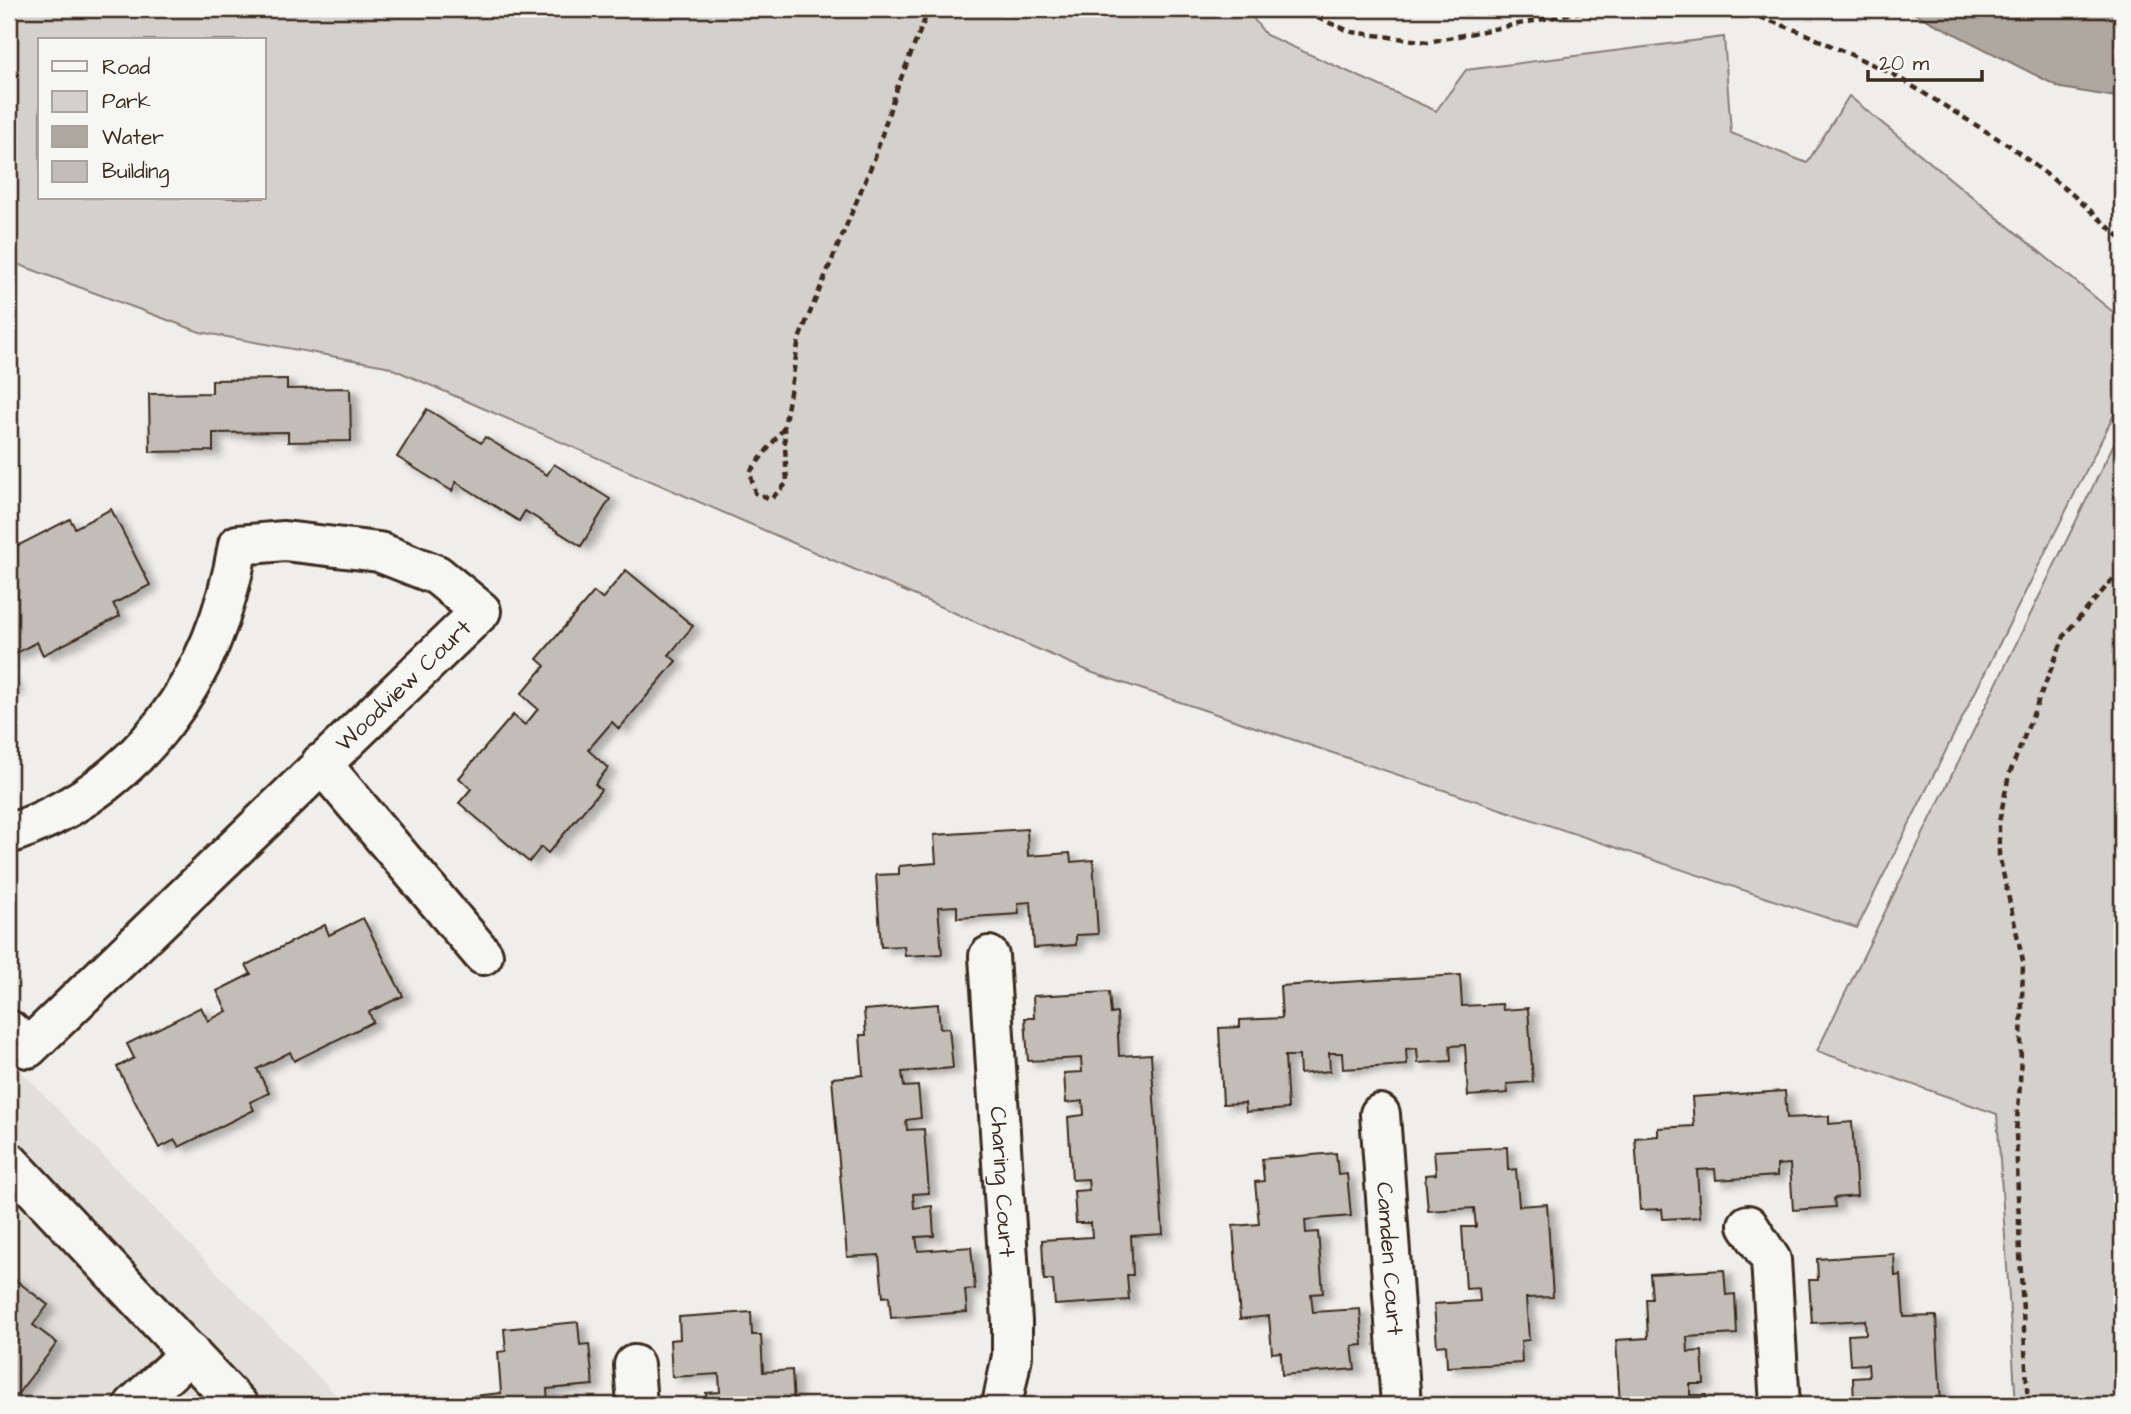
<svg xmlns="http://www.w3.org/2000/svg" width="2131" height="1414" viewBox="0 0 2131 1414" font-family="'Architects Daughter',sans-serif">
	<defs>
		<filter id="shadow"><feDropShadow dx="8" dy="4.5" stdDeviation="3.5" flood-color="#0004"/></filter>
	</defs>
	<rect width="100%" height="100%" fill="#efeeea"/>
	<filter id="ink" filterUnits="userSpaceOnUse"><feTurbulence type="fractalNoise" baseFrequency=".0143" numOctaves="2"/><feDisplacementMap in="SourceGraphic" scale="14" xChannelSelector="R" yChannelSelector="G"/><feConvolveMatrix kernelMatrix="1 2 1 2 8 2 1 2 1" color-interpolation-filters="sRGB"/></filter>
	<g filter="url(#ink)">
		<polygon fill="#e2dfdb" points="9,1059 346,1405 9,1405"/>
		<g fill="#d4d1cc" stroke="#887e75" stroke-width="2" fill-rule="evenodd">
			<path d="M9,9H1246L1266,35L1436,111L1466,70L1724,37L1731,133L1807,163L1849,96L2118,316L2122,328V399L1857,928L1093,673L386,366L200,332L9,261ZM40,40H264V198H40Z"/>
			<polygon points="2122,427 2122,1405 2016,1405 1997,1114 1817,1051"/>
		</g>
		<polygon fill="#afa8a1" stroke="#81766d" stroke-width="2" points="1906,9 2122,9 2122,98 2061,88"/>
		<g fill="#c2bdb7" stroke="#3b2a1e" stroke-width="2" filter="url(#shadow)">
			<polygon points="287,379 287,389 350,388 351,441 288,442 288,432 213,433 213,451 150,452 149,394 212,393 212,380"/>
			<polygon points="427,409 481,443 485,437 547,475 554,464 610,499 581,546 525,511 519,521 456,482 452,491 397,457"/>
			<polygon points="111,509 150,585 113,604 120,616 43,655 37,642 9,657 9,550 70,519 75,528"/>
			<polygon points="626,570 693,626 669,655 676,661 619,729 612,722 588,750 608,768 595,784 601,790 548,853 541,847 529,862 459,803 471,789 459,778 513,715 525,725 538,709 521,694 545,666 537,659 594,592 602,599"/>
			<polygon points="9,675 16,689 9,692"/>
			<polygon points="1027,829 1028,856 1070,853 1071,862 1093,860 1098,934 1076,935 1076,945 1034,948 1031,902 1018,903 1019,914 957,918 957,906 938,907 942,954 905,956 904,946 881,947 876,875 899,874 899,866 936,863 934,835"/>
			<polygon points="363,918 403,996 369,1012 373,1022 294,1061 290,1052 257,1069 269,1093 250,1102 254,1110 179,1147 175,1140 159,1148 117,1067 134,1058 127,1044 201,1007 208,1021 227,1011 217,991 251,974 246,965 325,925 329,935"/>
			<polygon points="1460,975 1462,1006 1502,1004 1503,1010 1528,1008 1533,1082 1507,1084 1508,1093 1468,1096 1465,1045 1450,1046 1451,1061 1418,1063 1417,1048 1406,1049 1407,1065 1343,1069 1342,1053 1329,1053 1330,1071 1300,1074 1299,1056 1285,1056 1288,1109 1246,1112 1245,1103 1223,1104 1219,1028 1240,1027 1240,1020 1282,1018 1280,986"/>
			<polygon points="1109,992 1111,1014 1117,1013 1119,1056 1151,1054 1163,1234 1131,1236 1133,1275 1127,1275 1129,1300 1055,1305 1053,1280 1044,1280 1042,1240 1092,1237 1091,1223 1076,1223 1074,1191 1089,1190 1088,1179 1072,1180 1068,1117 1084,1115 1083,1101 1066,1103 1064,1073 1082,1072 1081,1058 1028,1061 1025,1018 1034,1018 1033,996"/>
			<polygon points="938,1004 940,1029 949,1028 953,1068 902,1072 904,1087 918,1086 921,1118 906,1120 907,1130 924,1129 929,1193 913,1194 914,1208 932,1206 934,1236 916,1237 918,1251 971,1247 975,1289 965,1290 967,1312 891,1318 889,1296 883,1297 879,1255 847,1257 832,1078 863,1075 860,1035 866,1035 864,1010"/>
			<polygon points="1785,1091 1787,1118 1829,1116 1829,1124 1852,1122 1857,1196 1834,1198 1835,1207 1793,1210 1790,1164 1777,1165 1777,1176 1716,1180 1715,1169 1697,1170 1700,1217 1663,1219 1662,1209 1640,1210 1635,1138 1658,1136 1658,1128 1694,1126 1692,1097"/>
			<polygon points="1507,1147 1508,1170 1516,1169 1519,1206 1547,1204 1553,1297 1526,1298 1529,1340 1521,1341 1522,1363 1447,1367 1446,1345 1437,1346 1434,1304 1480,1301 1479,1288 1466,1289 1462,1227 1476,1227 1474,1208 1428,1211 1425,1175 1436,1174 1434,1151"/>
			<polygon points="1336,1153 1338,1175 1347,1174 1351,1216 1305,1220 1306,1233 1318,1232 1323,1293 1311,1294 1313,1312 1360,1309 1363,1345 1352,1346 1355,1369 1282,1375 1281,1352 1272,1353 1269,1316 1240,1319 1233,1226 1259,1224 1255,1182 1264,1181 1262,1159"/>
			<polygon points="1894,1254 1895,1276 1901,1275 1904,1317 1936,1316 1941,1405 1854,1405 1853,1378 1869,1377 1868,1364 1850,1365 1848,1335 1866,1334 1865,1320 1812,1323 1809,1280 1818,1280 1817,1259"/>
			<polygon points="1724,1270 1726,1295 1735,1294 1737,1334 1687,1337 1688,1352 1702,1351 1704,1384 1690,1384 1690,1395 1706,1395 1707,1405 1620,1405 1616,1340 1648,1338 1646,1299 1652,1299 1650,1274"/>
			<polygon points="9,1275 48,1305 33,1325 57,1343 9,1405"/>
			<polygon points="751,1312 752,1335 761,1335 763,1372 792,1370 794,1405 707,1405 706,1393 720,1392 719,1374 672,1377 670,1340 680,1339 679,1317"/>
			<polygon points="578,1322 580,1345 589,1344 593,1385 547,1389 548,1403 560,1402 560,1405 475,1405 474,1396 501,1393 498,1352 506,1351 504,1329"/>
		</g>
		<g fill="none" stroke-linecap="round" stroke-linejoin="round">
			<defs>
				<g id="minor">
					<polyline points="321,763 483,955"/>
					<path d="M9,834C140,789 216,678 238,545L284,541L379,552L437,575L481,611L28,1048L9,1030"/>
					<path id="s1" d="M989,956L1012,1322V1356L1002,1405"/>
					<path id="s2" d="M1380,1114L1401,1405"/>
					<polyline points="9,1162 238,1405"/>
					<polyline points="1748,1225 1771,1260 1780,1405"/>
					<polyline points="634,1365 637,1405"/>
					<polyline points="134,1405 190,1353"/>
				</g>
			</defs>
			<use href="#minor" stroke="#3b2a1e" stroke-width="44"/>
			<g stroke="#3b2a1e" stroke-width="4.5" stroke-dasharray="7 5" stroke-linecap="butt">
				<polyline points="1295,9 1352,32 1428,42 1594,9"/>
				<polyline points="1737,9 1801,32 1891,73 2010,146 2073,195 2122,239"/>
				<polyline points="784,428 750,472 755,493 771,499 787,483 784,428 799,339 875,157 895,93 929,9"/>
				<polyline points="2028,1405 2020,1255 2016,1132 2020,1085 2023,961 1999,855 1999,822 2009,775 2065,634 2122,569"/>
			</g>
			<use href="#minor" stroke="#f6f6f2" stroke-width="38"/>
		</g>
	</g>
	<g text-anchor="middle" stroke-width="6" stroke-linejoin="round" paint-order="stroke">
		<g font-size="23" fill="#3b2a1e" stroke="#f6f6f2">
			<text transform="translate(403 685) rotate(-44)" y="8">Woodview Court</text>
			<text dy="8" stroke="none"><textPath href="#s1" startOffset="226">Charing Court</textPath></text>
			<text dy="8" stroke="none"><textPath href="#s2" startOffset="145">Camden Court</textPath></text>
		</g>
	</g>
	<rect width="2131" height="1414" fill="none" stroke="#f6f6f2" stroke-width="35"/>
	<rect x="18" y="18" width="2096" height="1379" fill="none" stroke="#3b2a1e" stroke-width="2.5" filter="url(#ink)"/>
	<rect x="38" y="38" width="228" height="161" fill="#f6f6f2" stroke="#aba49d" stroke-width="2"/>
	<rect x="52" y="61" width="35" height="10" fill="#f6f6f2" stroke="#aba49d" stroke-width="2"/>
	<text x="102" y="74" font-size="21" fill="#3b2a1e">Road</text>
	<rect x="52" y="91" width="35" height="21" fill="#d4d1cc" stroke="#aba49d" stroke-width="2"/>
	<text x="102" y="108" font-size="21" fill="#3b2a1e">Park</text>
	<rect x="52" y="126" width="35" height="21" fill="#afa8a1" stroke="#aba49d" stroke-width="2"/>
	<text x="102" y="144" font-size="21" fill="#3b2a1e">Water</text>
	<rect x="52" y="161" width="35" height="21" fill="#c2bdb7" stroke="#aba49d" stroke-width="2"/>
	<text x="102" y="178" font-size="21" fill="#3b2a1e">Building</text>
	<path d="M1868 70v10h114v-10" fill="none" stroke="#3b2a1e" stroke-width="3.5"/>
	<text x="1879" y="70" font-size="21" fill="#3b2a1e" stroke="#f6f6f2" stroke-width="5" paint-order="stroke">20 m</text>
</svg>
